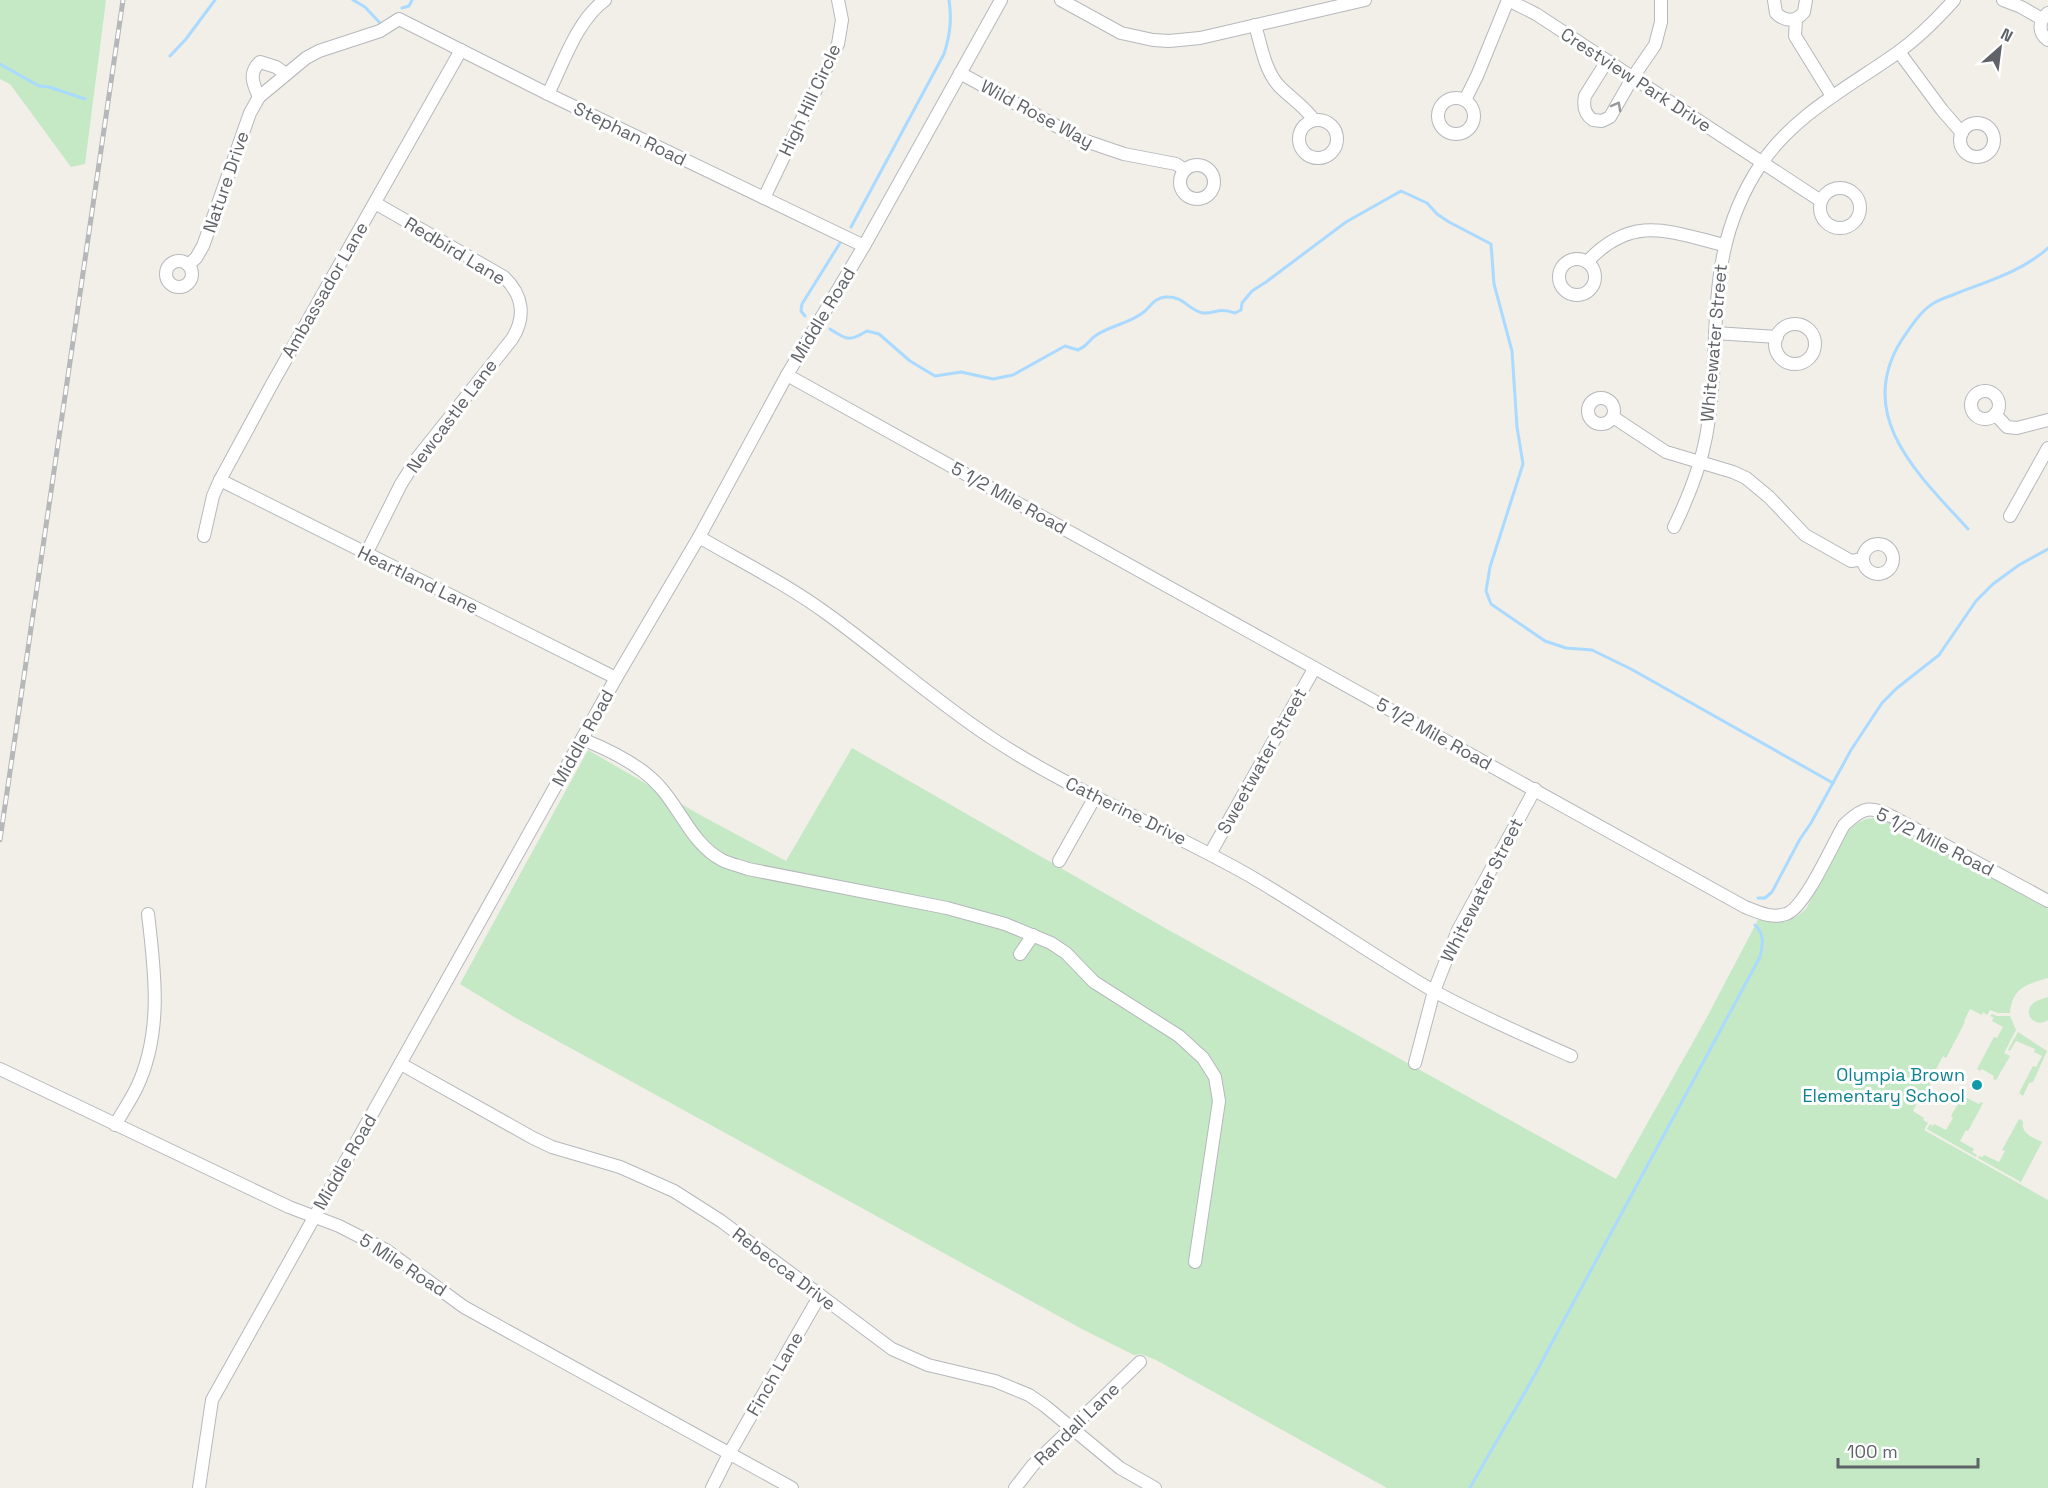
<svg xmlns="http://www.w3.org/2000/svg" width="2048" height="1488" viewBox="0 0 2048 1488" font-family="'Space Grotesk',sans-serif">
	<rect width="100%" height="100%" fill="#f1efe8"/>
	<g fill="#c5e8c5">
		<polygon points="0,0 106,0 85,164 71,167 10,84 0,79"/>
		<path d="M852,748L1165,928L1616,1179L1706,1019L1759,918C1780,925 1789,924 1806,909L1848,831C1860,820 1867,817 1883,818L2048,909V978C2027,984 2012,988 2010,1013H1998L1990,1010L1987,1015L1983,1012L1982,1015L1970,1009L1964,1021L1965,1022L1946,1058L1943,1056L1935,1071L1937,1072L1922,1100L1919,1099L1913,1111L1924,1118L1923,1120L1928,1123L1924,1130L2048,1200V1488H1387L1156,1360L1141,1354L1134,1355L1082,1329L514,1017L460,984L588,750L702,816L786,861Z"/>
		<path d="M2048,997V1020C2041,1025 2033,1023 2029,1015C2027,1003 2038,1000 2048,997Z"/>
		<polygon points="1992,1014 1997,1016 2010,1016 2016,1030 2004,1053 2010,1056 1996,1080 1993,1079 1994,1076 1982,1069 1980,1071 1977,1069 1994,1037 1997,1038 2003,1027 1992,1021 1994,1018 1990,1016"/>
		<polygon points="2018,1032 2047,1051 2033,1082 2029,1083 2023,1096 2019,1093 2033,1066 2036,1067 2042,1056 2034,1052 2035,1049 2016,1041 2010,1051 2008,1050"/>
		<polygon points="1964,1093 1966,1094 1965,1097 1979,1104 1981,1102 1983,1103 1968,1131 1966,1130 1960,1141 1974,1149 1972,1152 1977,1155 1976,1157 1927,1129 1930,1124 1933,1126 1934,1124 1946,1130 1953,1118 1951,1116"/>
		<path d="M2019,1119L2023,1121C2021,1134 2032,1137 2042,1142L2021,1182L1978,1158L1979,1156L1983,1157L1984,1155L1999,1162L2005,1151L2002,1150Z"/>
	</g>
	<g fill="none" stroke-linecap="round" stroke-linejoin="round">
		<g stroke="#aadaff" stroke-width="3">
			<polyline points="353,0 365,7 381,24"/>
			<polyline points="402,8 409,6 412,0"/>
			<polyline points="170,56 186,39 215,0"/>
			<polyline points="0,64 39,86 49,87 85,99"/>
			<path d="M851,227L944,54C950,35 952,20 949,0"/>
			<polyline points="805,316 801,311 802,304 840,243"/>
			<path d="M830,329C847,340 849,342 867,331L879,334L910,361L935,376L961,372L993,379L1013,375L1065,346L1078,350C1088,346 1088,341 1095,336C1109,326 1127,324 1141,314C1151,308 1152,298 1166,297C1184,296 1188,310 1203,313C1215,314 1218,307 1235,313L1241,310L1242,303L1252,291L1266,282L1346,222L1401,191L1427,203L1437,214L1449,222L1491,244L1494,284L1512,351L1517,427L1523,464L1490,567L1486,591L1491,604L1545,641L1566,648L1592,650L1631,669L1833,783"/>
			<path d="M1968,529C1920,476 1854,417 1901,341C1910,328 1920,311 1934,303C1940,299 1948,297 1955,294C1988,281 2021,272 2048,248"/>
			<polyline points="1758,898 1765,898 1772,892 1800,839 1811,823 1851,750 1882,703 1897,688 1939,655 1976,601 1993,584 2019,565 2048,549"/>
			<path d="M1470,1488C1492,1448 1516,1409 1538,1369C1611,1231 1686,1094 1760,957C1763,944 1765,935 1755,925"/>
		</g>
		<defs>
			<g id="minor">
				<polyline points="1061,0 1121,33 1153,40 1169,41 1200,38 1365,0"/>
				<polyline points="1508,0 1536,14 1821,201"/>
				<path d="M1774,0L1776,13C1785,22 1796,22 1804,12L1806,0"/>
				<polyline points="2003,0 2021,7 2042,19"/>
				<path d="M2048,13C2038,21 2038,33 2048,40"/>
				<polyline points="1796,19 1795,36 1832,96"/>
				<path d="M1255,25C1261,45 1265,72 1280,87C1291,98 1305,107 1314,120"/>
				<polyline points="1899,52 1942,110 1962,133"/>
				<path d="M1607,61L1585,96C1583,106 1584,114 1593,120L1602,121L1610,117L1633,77L1655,45L1661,22V0"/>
				<polyline points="960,73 1080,139 1124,154 1176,164 1185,170"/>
				<path d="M548,94C563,64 577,20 605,0"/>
				<path d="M259,97C253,84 248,73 260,62L276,67L286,74"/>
				<circle cx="1456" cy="116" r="18"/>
				<polyline points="1465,100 1477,76 1508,0"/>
				<circle cx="1318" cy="139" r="19"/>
				<circle cx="1977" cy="140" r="17"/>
				<circle cx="1197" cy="182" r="17"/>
				<circle cx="1840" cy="208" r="20"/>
				<polyline points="764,198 838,44 842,20 838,0"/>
				<circle cx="1577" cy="277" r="18"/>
				<circle cx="179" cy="274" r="13"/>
				<path d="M1587,262C1632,214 1668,231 1724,245"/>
				<polyline points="188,265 196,258 203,246 250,113 259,97 306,58 319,51 380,31 399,19 548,94 864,246"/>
				<circle cx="1795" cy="344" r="20"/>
				<polyline points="1715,333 1777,337"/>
				<path d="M787,375L1745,907C1758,912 1772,919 1786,914C1805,908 1832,845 1844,825C1863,807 1870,805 1893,817L2048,901"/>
				<circle cx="1985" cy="405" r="14"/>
				<circle cx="1601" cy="411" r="13"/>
				<polyline points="1995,414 2007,427 2017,428 2048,420"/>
				<polyline points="1613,417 1666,452 1733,472 1746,478 1769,497 1805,535 1851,561 1863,559"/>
				<polyline points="220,480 616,678"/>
				<polyline points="2010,516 2048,448"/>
				<path d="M1674,527C1688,498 1700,469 1706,437C1724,338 1700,255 1761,164C1795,114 1849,87 1897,53C1918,38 1937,19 1954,0"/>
				<polyline points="204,536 213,496 220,480 272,384 461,50"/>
				<path d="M699,537C742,562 786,584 826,613C883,654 935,701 993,739C1075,793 1166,828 1250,876C1312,912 1370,954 1432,990C1477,1015 1524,1035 1571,1056"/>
				<circle cx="1878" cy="559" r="15"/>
				<path d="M366,554L401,484L418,457L512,339C526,317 523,295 504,277L375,203"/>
				<path d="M582,739C607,749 642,766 660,787C681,810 693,845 722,860C730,864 740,866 748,869L947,908L1005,924L1051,943L1066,953L1094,982L1179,1036L1203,1058L1215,1077L1219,1101L1195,1262"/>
				<polyline points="1210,854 1314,669"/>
				<polyline points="1059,861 1095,797"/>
				<polyline points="1020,954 1033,935"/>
				<polyline points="1415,1063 1434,991 1458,930 1535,789"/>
				<polyline points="401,1064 533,1138 552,1147 620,1167 674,1191 721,1221 892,1349 928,1365 995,1381 1029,1395 1045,1406 1120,1468 1155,1488"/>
				<polyline points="0,1069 289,1207 339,1226 386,1250 464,1307 792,1488"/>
				<path d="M115,1125C122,1113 130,1101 136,1089C163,1034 155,972 148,914"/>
				<polyline points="199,1488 212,1400 616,678 699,537 787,375 864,246 1001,0"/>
				<polyline points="712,1488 729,1454 820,1295"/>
				<polyline points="1015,1488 1033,1465 1140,1362"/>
			</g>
		</defs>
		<use href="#minor" stroke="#b5b8bc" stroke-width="14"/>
		<use href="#minor" stroke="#fff" stroke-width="12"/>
		<defs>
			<polyline id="rail" points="0,840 123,0"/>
		</defs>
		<use href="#rail" stroke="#b6b7b8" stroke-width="5"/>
		<use href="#rail" stroke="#fff" stroke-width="3" stroke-dasharray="9" stroke-linecap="butt"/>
	</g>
	<defs><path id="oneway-chevron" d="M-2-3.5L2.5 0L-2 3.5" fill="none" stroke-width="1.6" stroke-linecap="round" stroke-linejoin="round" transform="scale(1.5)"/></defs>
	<use stroke="#979a9d" href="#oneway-chevron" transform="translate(1617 106) rotate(-61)"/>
	<circle fill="#0f9aa8" stroke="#fff" stroke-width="2" cx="1977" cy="1085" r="6"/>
	<g text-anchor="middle" stroke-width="6" stroke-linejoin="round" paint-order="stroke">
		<g font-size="18" fill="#5f6368" stroke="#fff">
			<text transform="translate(1636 80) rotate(33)" y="6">Crestview Park Drive</text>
			<text transform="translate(810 100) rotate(-65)" y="6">High Hill Circle</text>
			<text transform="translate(1037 114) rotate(28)" y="6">Wild Rose Way</text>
			<text transform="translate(630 134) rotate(26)" y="6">Stephan Road</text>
			<text transform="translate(226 182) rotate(-71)" y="6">Nature Drive</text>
			<text transform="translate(455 251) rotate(31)" y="6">Redbird Lane</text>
			<text transform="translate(325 290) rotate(-60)" y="6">Ambassador Lane</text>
			<text transform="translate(823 315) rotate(-59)" y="6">Middle Road</text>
			<text transform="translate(1714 343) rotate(-85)" y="6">Whitewater Street</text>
			<text transform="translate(452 416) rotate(-53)" y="6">Newcastle Lane</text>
			<text transform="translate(1009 498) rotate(29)" y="6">5 1/2 Mile Road</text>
			<text transform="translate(418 580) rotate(26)" y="6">Heartland Lane</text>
			<text transform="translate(1434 734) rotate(29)" y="6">5 1/2 Mile Road</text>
			<text transform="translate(583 738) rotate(-61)" y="6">Middle Road</text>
			<text transform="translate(1262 761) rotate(-61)" y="6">Sweetwater Street</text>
			<text transform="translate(1126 811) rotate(26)" y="6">Catherine Drive</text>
			<text transform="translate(1935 842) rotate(27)" y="6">5 1/2 Mile Road</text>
			<text transform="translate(1482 890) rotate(-63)" y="6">Whitewater Street</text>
			<text transform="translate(345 1162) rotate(-60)" y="6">Middle Road</text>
			<text transform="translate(403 1265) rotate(33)" y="6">5 Mile Road</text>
			<text transform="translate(784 1269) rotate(37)" y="6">Rebecca Drive</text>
			<text transform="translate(775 1374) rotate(-60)" y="6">Finch Lane</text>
			<text transform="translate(1077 1424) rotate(-44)" y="6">Randall Lane</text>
		</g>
		<g font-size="18" fill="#0d838f" stroke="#fff" text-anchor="end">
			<text x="1965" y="1081">Olympia Brown<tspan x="1965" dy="21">Elementary School</tspan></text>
		</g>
	</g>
	<g transform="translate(2000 48) rotate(28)" stroke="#ffffff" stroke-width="4.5" paint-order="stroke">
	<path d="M0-4.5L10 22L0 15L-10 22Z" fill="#5f6368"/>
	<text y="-9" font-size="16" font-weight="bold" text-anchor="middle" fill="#5f6368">N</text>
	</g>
	<path d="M1838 1458v9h140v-9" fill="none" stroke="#5f6368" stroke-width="3"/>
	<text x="1847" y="1458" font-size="18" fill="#5f6368" stroke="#ffffff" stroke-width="4.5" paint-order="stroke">100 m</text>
</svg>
